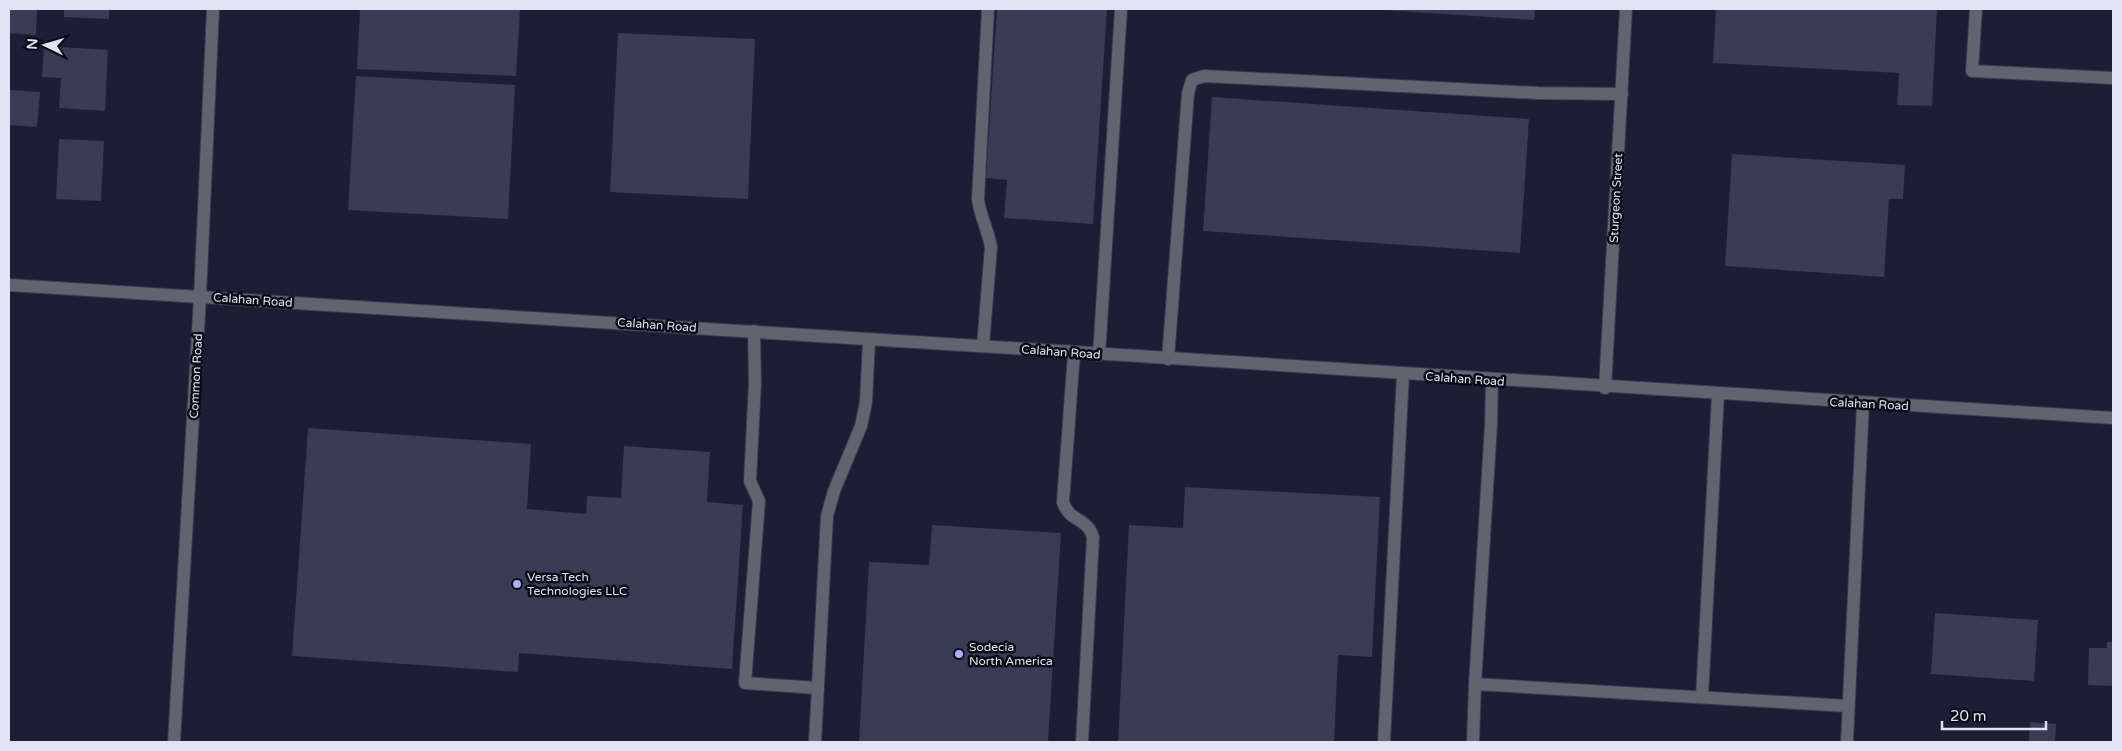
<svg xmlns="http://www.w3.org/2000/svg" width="2122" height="751" viewBox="0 0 2122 751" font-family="'Varela Round',sans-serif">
	<rect width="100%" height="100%" fill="#1b1e34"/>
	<g fill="#383c54">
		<polygon points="9,9 37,9 36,35 9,33"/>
		<polygon points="64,9 109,9 109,19 64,17"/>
		<polygon points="360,9 520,9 516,76 357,69"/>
		<polygon points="997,9 1107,9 1093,224 1004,218 1007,180 986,178"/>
		<polygon points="1370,9 1535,9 1534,20"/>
		<polygon points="1716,9 1937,9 1932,106 1897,105 1899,73 1713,63"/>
		<polygon points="618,33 755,39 748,199 610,192"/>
		<polygon points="44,46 108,50 105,111 59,108 61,78 42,77"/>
		<polygon points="356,76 515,85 508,219 348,210"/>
		<polygon points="9,90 40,92 37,127 9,125"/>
		<polygon points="1212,97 1529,119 1520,253 1203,231"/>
		<polygon points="59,139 104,141 101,201 56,199"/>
		<polygon points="1732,154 1905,165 1903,199 1889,199 1884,277 1725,266"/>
		<polygon points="308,428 531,444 527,509 586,514 587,496 621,498 624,446 710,452 707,502 743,505 732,669 519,653 518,672 292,656"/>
		<polygon points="1185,487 1380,497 1372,657 1338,655 1334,742 1118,742 1129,525 1183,528"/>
		<polygon points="932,525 1061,533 1048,742 859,742 869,562 929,565"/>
		<polygon points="1935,613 2038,620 2034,681 1931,674"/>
		<polygon points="2107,642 2113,642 2113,686 2088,685 2089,648 2107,648"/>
		<polygon points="2030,722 2056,724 2055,742 2029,742"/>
	</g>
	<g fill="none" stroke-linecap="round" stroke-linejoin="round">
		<defs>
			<g id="service">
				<polyline points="1976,9 1972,71 2113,78"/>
				<polyline points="754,331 755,382 750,481 759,501 745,683 818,688"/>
				<path d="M983,346L991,247C988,230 980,216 978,199L988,9"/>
				<path d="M1074,353L1063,502C1069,522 1087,517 1093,537L1082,742"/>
				<polyline points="1099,355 1121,9"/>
				<polyline points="1168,359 1188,93 1192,80 1204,76 1538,93 1622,94"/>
				<polyline points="1492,381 1491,425 1475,684 1848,706"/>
				<polyline points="1702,697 1718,394"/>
				<polyline points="815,742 827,516 834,491 861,426 866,402 869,340"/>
				<polyline points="1384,742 1403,374"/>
				<polyline points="1473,742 1475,684"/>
				<polyline points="1847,742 1863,403"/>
			</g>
			<g id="minor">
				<path d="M9,285C710,326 1412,376 2113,418"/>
				<polyline points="1605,388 1626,9"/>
			</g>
			<polyline id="tertiary" points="174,742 200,297 213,9"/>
		</defs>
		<use href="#service" stroke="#373a4f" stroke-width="14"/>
		<use href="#minor" stroke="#373a4f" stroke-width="14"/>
		<use href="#tertiary" stroke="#373a4f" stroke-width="14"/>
		<use href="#service" stroke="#61636e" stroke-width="12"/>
		<use href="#minor" stroke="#61636e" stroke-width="12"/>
		<use href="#tertiary" stroke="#61636e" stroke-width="12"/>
	</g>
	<g fill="#a6b1fc" stroke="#080913" stroke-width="2">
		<circle cx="517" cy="584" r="5"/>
		<circle cx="959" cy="654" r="5"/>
	</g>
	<g text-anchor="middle" stroke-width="5" stroke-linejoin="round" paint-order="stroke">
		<g font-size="12" fill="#e0e3f2" stroke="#080913">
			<text transform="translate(1616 198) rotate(-87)" y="4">Sturgeon Street</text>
			<text transform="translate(253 300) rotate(4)" y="4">Calahan Road</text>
			<text transform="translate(657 325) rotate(4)" y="4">Calahan Road</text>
			<text transform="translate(1061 352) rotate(4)" y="4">Calahan Road</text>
			<text transform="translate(196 376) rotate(-87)" y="4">Common Road</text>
			<text transform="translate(1465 379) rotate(4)" y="4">Calahan Road</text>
			<text transform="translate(1869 404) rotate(3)" y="4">Calahan Road</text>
		</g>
		<g font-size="12" fill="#e0e3f2" stroke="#080913" text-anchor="start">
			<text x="527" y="581">Versa Tech<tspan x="527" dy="14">Technologies LLC</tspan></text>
			<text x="969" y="651">Sodecia<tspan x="969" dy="14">North America</tspan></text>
		</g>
	</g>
	<rect width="2122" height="751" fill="none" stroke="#e0e3f2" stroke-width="20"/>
	<g transform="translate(45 45) rotate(275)" stroke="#080913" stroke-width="4" paint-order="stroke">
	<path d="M0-4L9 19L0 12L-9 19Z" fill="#e0e3f2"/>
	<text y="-8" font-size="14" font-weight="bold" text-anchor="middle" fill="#e0e3f2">N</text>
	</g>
	<path d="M1942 721v8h104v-8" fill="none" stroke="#e0e3f2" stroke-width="2.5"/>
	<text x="1950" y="721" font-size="15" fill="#e0e3f2" stroke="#080913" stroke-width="4" paint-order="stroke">20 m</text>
</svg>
